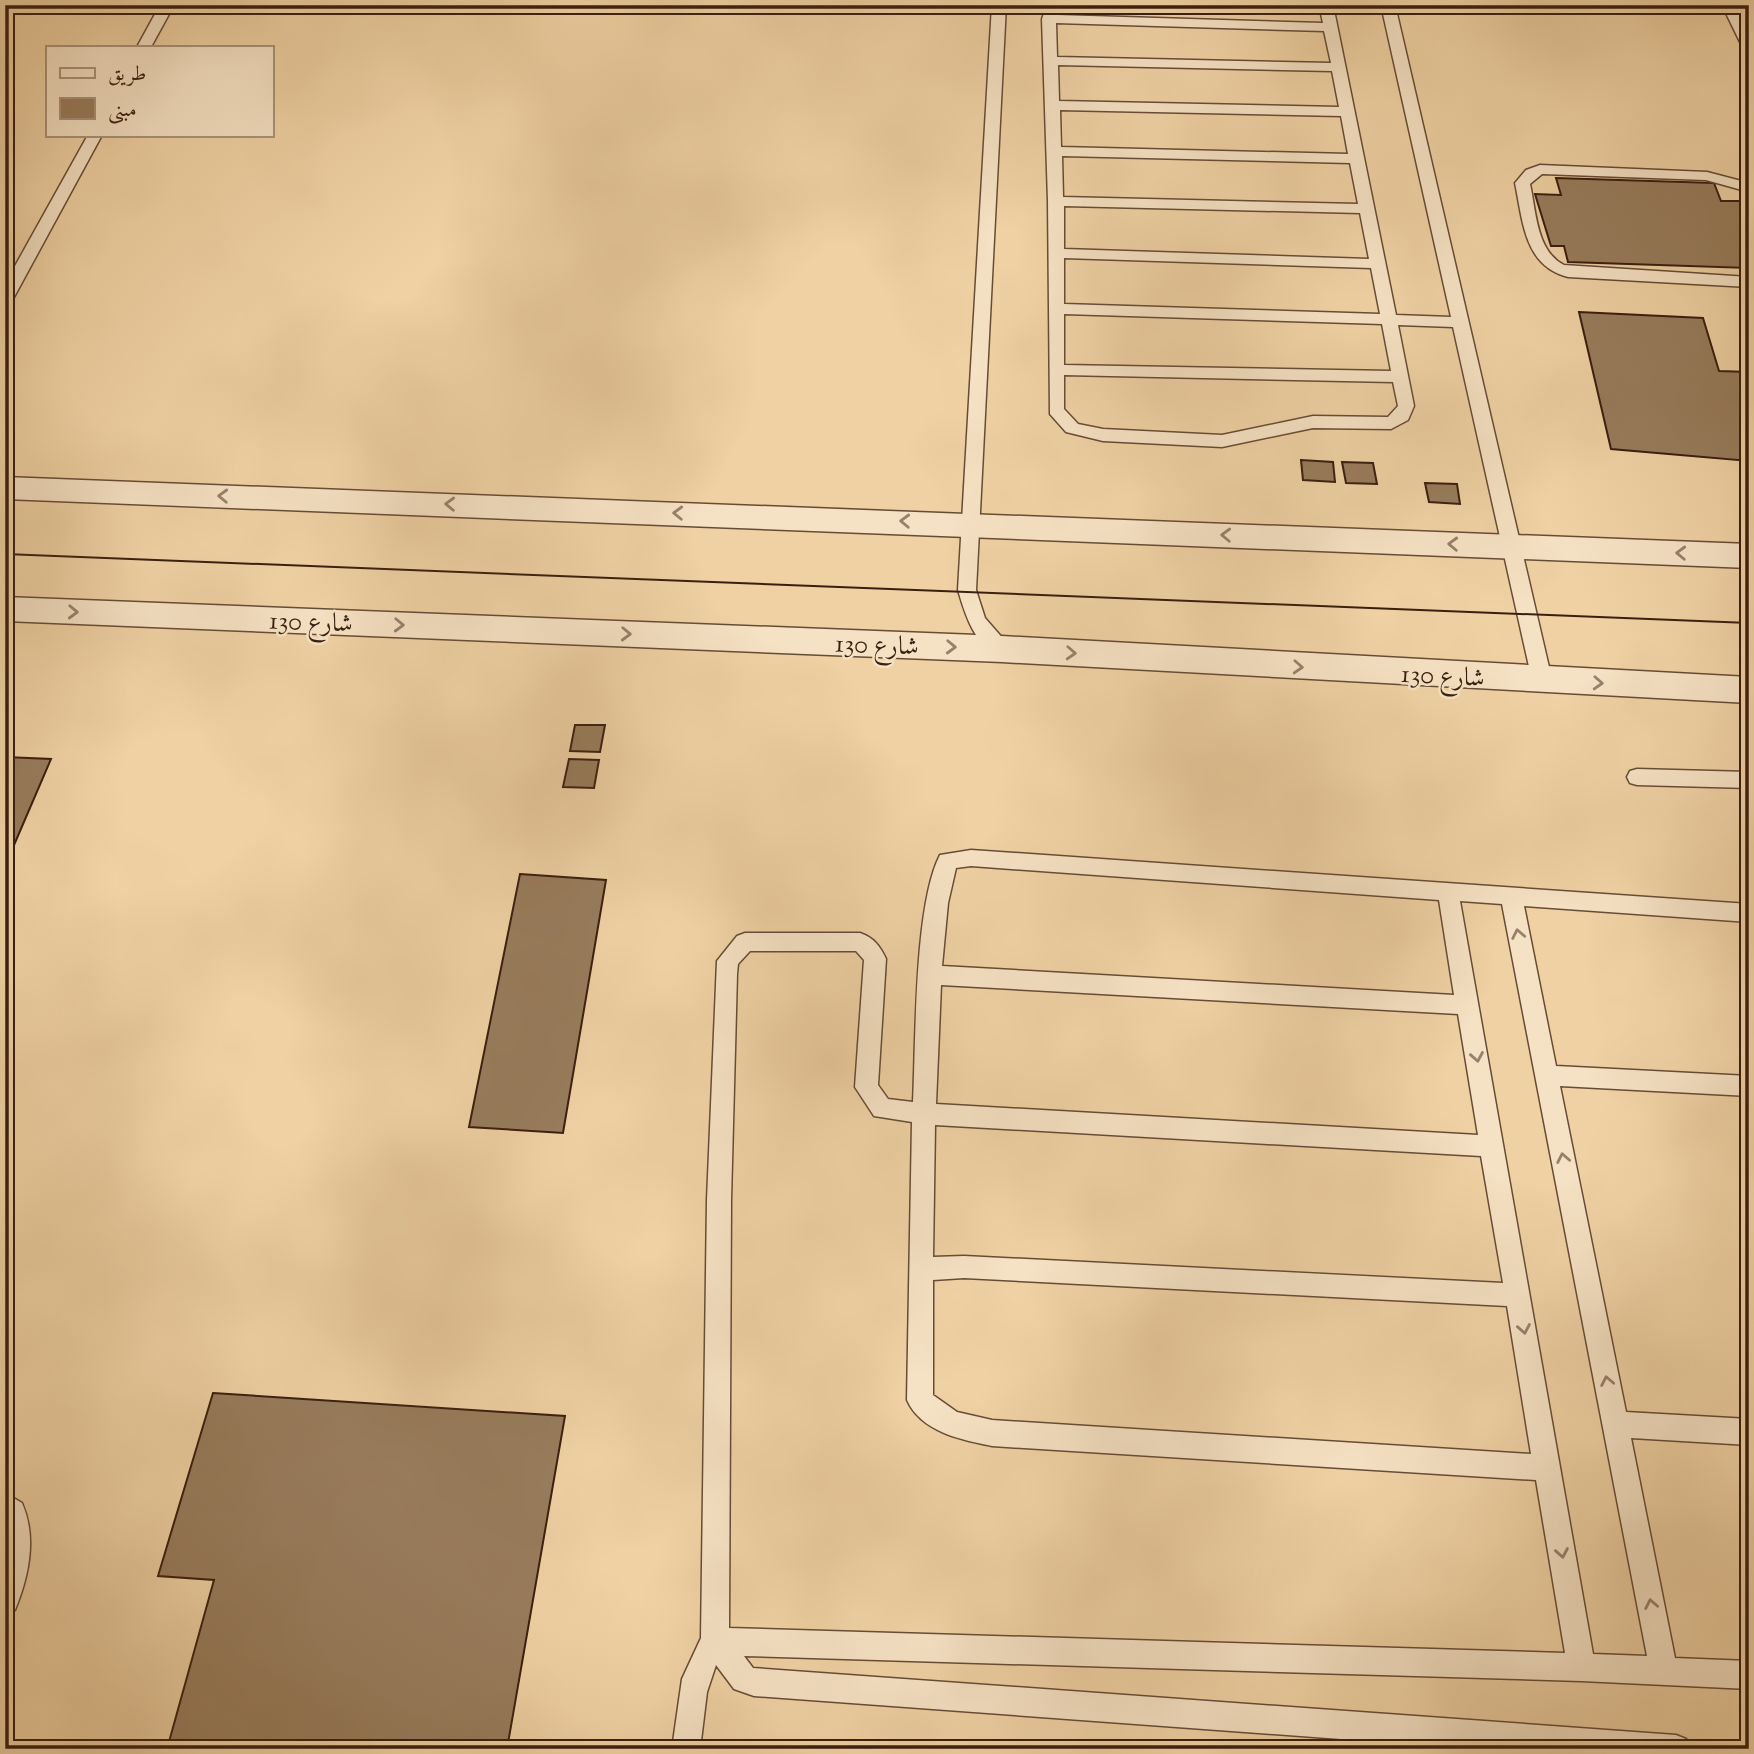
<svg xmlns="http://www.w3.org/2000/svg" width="1754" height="1754" viewBox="0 0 1754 1754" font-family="'Sorts Mill Goudy',Amiri,serif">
	<rect width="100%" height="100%" fill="#efd1a3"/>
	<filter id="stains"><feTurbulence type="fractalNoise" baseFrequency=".00286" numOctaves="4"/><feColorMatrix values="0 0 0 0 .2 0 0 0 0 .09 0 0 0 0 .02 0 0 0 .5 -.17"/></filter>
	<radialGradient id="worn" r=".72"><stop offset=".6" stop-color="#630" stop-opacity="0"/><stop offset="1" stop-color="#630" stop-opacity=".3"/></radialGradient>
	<g fill="#987c5c" stroke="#3a1f10" stroke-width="2">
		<polygon points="1556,178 1714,183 1721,201 1743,201 1749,215 1749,268 1568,262 1564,246 1551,246 1535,194 1561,195"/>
		<polygon points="1579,312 1703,318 1719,371 1749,372 1749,461 1611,449"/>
		<polygon points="1301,460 1333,462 1335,482 1303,480"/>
		<polygon points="1342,462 1373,463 1377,484 1346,483"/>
		<polygon points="1425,483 1457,484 1460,504 1429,502"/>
		<polygon points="575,725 605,725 600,752 570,751"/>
		<polygon points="5,757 51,759 5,866"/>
		<polygon points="569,759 599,760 594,788 563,787"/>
		<polygon points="520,874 606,880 563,1133 469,1127"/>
		<polygon points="213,1393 565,1416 507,1749 167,1749 214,1580 158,1576"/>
	</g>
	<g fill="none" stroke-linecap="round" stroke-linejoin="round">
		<defs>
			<g id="service">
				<polygon points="160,5 174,5 151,47 137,47"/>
				<path d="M992,5H1006L976,590L985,618L1012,649L1002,656C975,648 965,614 958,590Z"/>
				<path d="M1047,5H1061L1057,15L1323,23L1319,5H1333L1396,315L1451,317L1381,5H1395L1552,680L1549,685L1542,687L1532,680L1453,327L1398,325L1414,406L1408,420L1391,429L1313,428L1222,447L1103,441L1066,432L1050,414L1048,201L1042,19ZM1056,23L1324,31L1331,63L1057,57ZM1058,65L1332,71L1339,107L1059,101ZM1060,110L1341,116L1348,154L1061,147ZM1062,156L1350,163L1358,204L1063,197ZM1064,206L1360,213L1369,259L1064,249ZM1064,258L1371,268L1380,314L1064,304ZM1064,314L1382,324L1391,371L1064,365ZM1064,375L1393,382L1398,406L1388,417L1313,416L1222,435L1103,429L1078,424L1064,409Z"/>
				<polygon points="88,135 102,135 13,299 5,304 5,284"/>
				<path d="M1540,165L1707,172L1749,183V192L1706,180L1542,174L1530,184C1536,210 1536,251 1564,265L1749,277V287L1568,277C1524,266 1523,221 1515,183L1526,170Z"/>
				<polygon points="1637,769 1749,772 1749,788 1637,785 1630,783 1627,777 1630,771"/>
				<path d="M971,850L1749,904V922L1524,906L1556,1066L1749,1076V1096L1560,1086L1626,1412L1749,1419V1445L1631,1438L1675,1658L1749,1661V1689L1581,1681L744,1656L753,1668L1676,1735L1686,1739L1690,1749H1477L754,1696L734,1689L716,1665L707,1692L700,1749H672L682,1679L701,1638L707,1200L717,961L737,936L745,933H860C874,938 880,946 886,959L878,1085L888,1099L913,1102C916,1042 914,905 940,855ZM971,866L1439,900L1454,995L942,966L948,903L956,868ZM1460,901L1502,904L1647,1656L1593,1654ZM750,951H856L864,960L855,1087L874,1116L912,1122L907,1400C921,1432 962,1440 992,1446L1536,1480L1565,1653L729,1628L731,1200L737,974L738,964ZM941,985L1458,1014L1478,1135L936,1104ZM935,1125L1481,1156L1503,1283L964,1256L933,1257ZM964,1278L1507,1306L1531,1454L992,1420L957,1412L933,1395V1280Z"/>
				<path d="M5,1493L22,1503C37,1537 29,1576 15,1610L5,1614Z"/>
			</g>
			<g id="minor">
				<polygon points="1722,5 1746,5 1749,44 1740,42"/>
				<polygon points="5,477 1749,544 1749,568 5,499"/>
				<polygon points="5,597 1002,636 1749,677 1749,703 1002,662 5,621"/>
			</g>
		</defs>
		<use href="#service" stroke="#674c35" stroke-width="3"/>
		<use href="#minor" stroke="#674c35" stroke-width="3"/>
		<use href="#service" fill="#f5e1c3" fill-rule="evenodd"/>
		<use href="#minor" fill="#f5e1c3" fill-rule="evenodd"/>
		<polyline stroke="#3a1f10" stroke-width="2" points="5,554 1749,623"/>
	</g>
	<defs><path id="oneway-chevron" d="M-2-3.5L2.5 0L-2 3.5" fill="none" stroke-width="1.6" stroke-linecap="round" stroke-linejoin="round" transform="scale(1.75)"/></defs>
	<g stroke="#98806a">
		<use href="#oneway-chevron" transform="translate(223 496) rotate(-178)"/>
		<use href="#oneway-chevron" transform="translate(450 504) rotate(-178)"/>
		<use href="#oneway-chevron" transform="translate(678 513) rotate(-178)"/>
		<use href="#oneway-chevron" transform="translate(905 521) rotate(-178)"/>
		<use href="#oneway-chevron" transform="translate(1226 535) rotate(-178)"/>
		<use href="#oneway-chevron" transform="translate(1453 544) rotate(-178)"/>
		<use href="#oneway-chevron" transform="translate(1681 553) rotate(-178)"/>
		<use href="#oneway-chevron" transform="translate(73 612) rotate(2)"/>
		<use href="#oneway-chevron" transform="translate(399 625) rotate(2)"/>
		<use href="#oneway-chevron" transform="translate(626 634) rotate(2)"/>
		<use href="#oneway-chevron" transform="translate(951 647) rotate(2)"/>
		<use href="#oneway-chevron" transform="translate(1071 653) rotate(3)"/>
		<use href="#oneway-chevron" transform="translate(1298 667) rotate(3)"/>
		<use href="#oneway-chevron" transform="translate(1598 683) rotate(3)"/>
		<use href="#oneway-chevron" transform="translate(1518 934) rotate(-101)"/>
		<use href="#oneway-chevron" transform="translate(1477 1057) rotate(80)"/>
		<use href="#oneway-chevron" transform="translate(1563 1158) rotate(-101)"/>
		<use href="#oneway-chevron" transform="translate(1524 1329) rotate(80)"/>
		<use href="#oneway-chevron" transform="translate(1607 1381) rotate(-101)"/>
		<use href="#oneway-chevron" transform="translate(1562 1553) rotate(80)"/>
		<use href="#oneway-chevron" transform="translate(1651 1604) rotate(-101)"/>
	</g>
	<g text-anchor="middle" stroke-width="5" stroke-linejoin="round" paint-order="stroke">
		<g font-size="26" fill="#3a1f10" stroke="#f5e1c3">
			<text transform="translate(311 621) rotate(2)" y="9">شارع 130</text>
			<text transform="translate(877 644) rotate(2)" y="9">شارع 130</text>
			<text transform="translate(1443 675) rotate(3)" y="9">شارع 130</text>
		</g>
	</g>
	<rect width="1754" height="1754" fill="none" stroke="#efd1a3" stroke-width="28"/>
	<rect x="7" y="7" width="1740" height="1740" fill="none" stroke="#3a1f10" stroke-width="3.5"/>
	<rect x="14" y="14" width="1726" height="1726" fill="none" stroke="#3a1f10" stroke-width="2"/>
	<rect x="46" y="46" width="228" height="91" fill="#f5e1c3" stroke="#aa937b" stroke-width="2"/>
	<rect x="60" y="68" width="35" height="10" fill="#f5e1c3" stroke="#aa937b" stroke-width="2"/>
	<text x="108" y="80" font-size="21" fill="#3a1f10">طريق</text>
	<rect x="60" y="98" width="35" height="21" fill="#987c5c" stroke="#aa937b" stroke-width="2"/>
	<text x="108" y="116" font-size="21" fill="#3a1f10">مبنى</text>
	<rect width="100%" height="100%" filter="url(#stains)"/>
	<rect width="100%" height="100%" fill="url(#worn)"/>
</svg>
